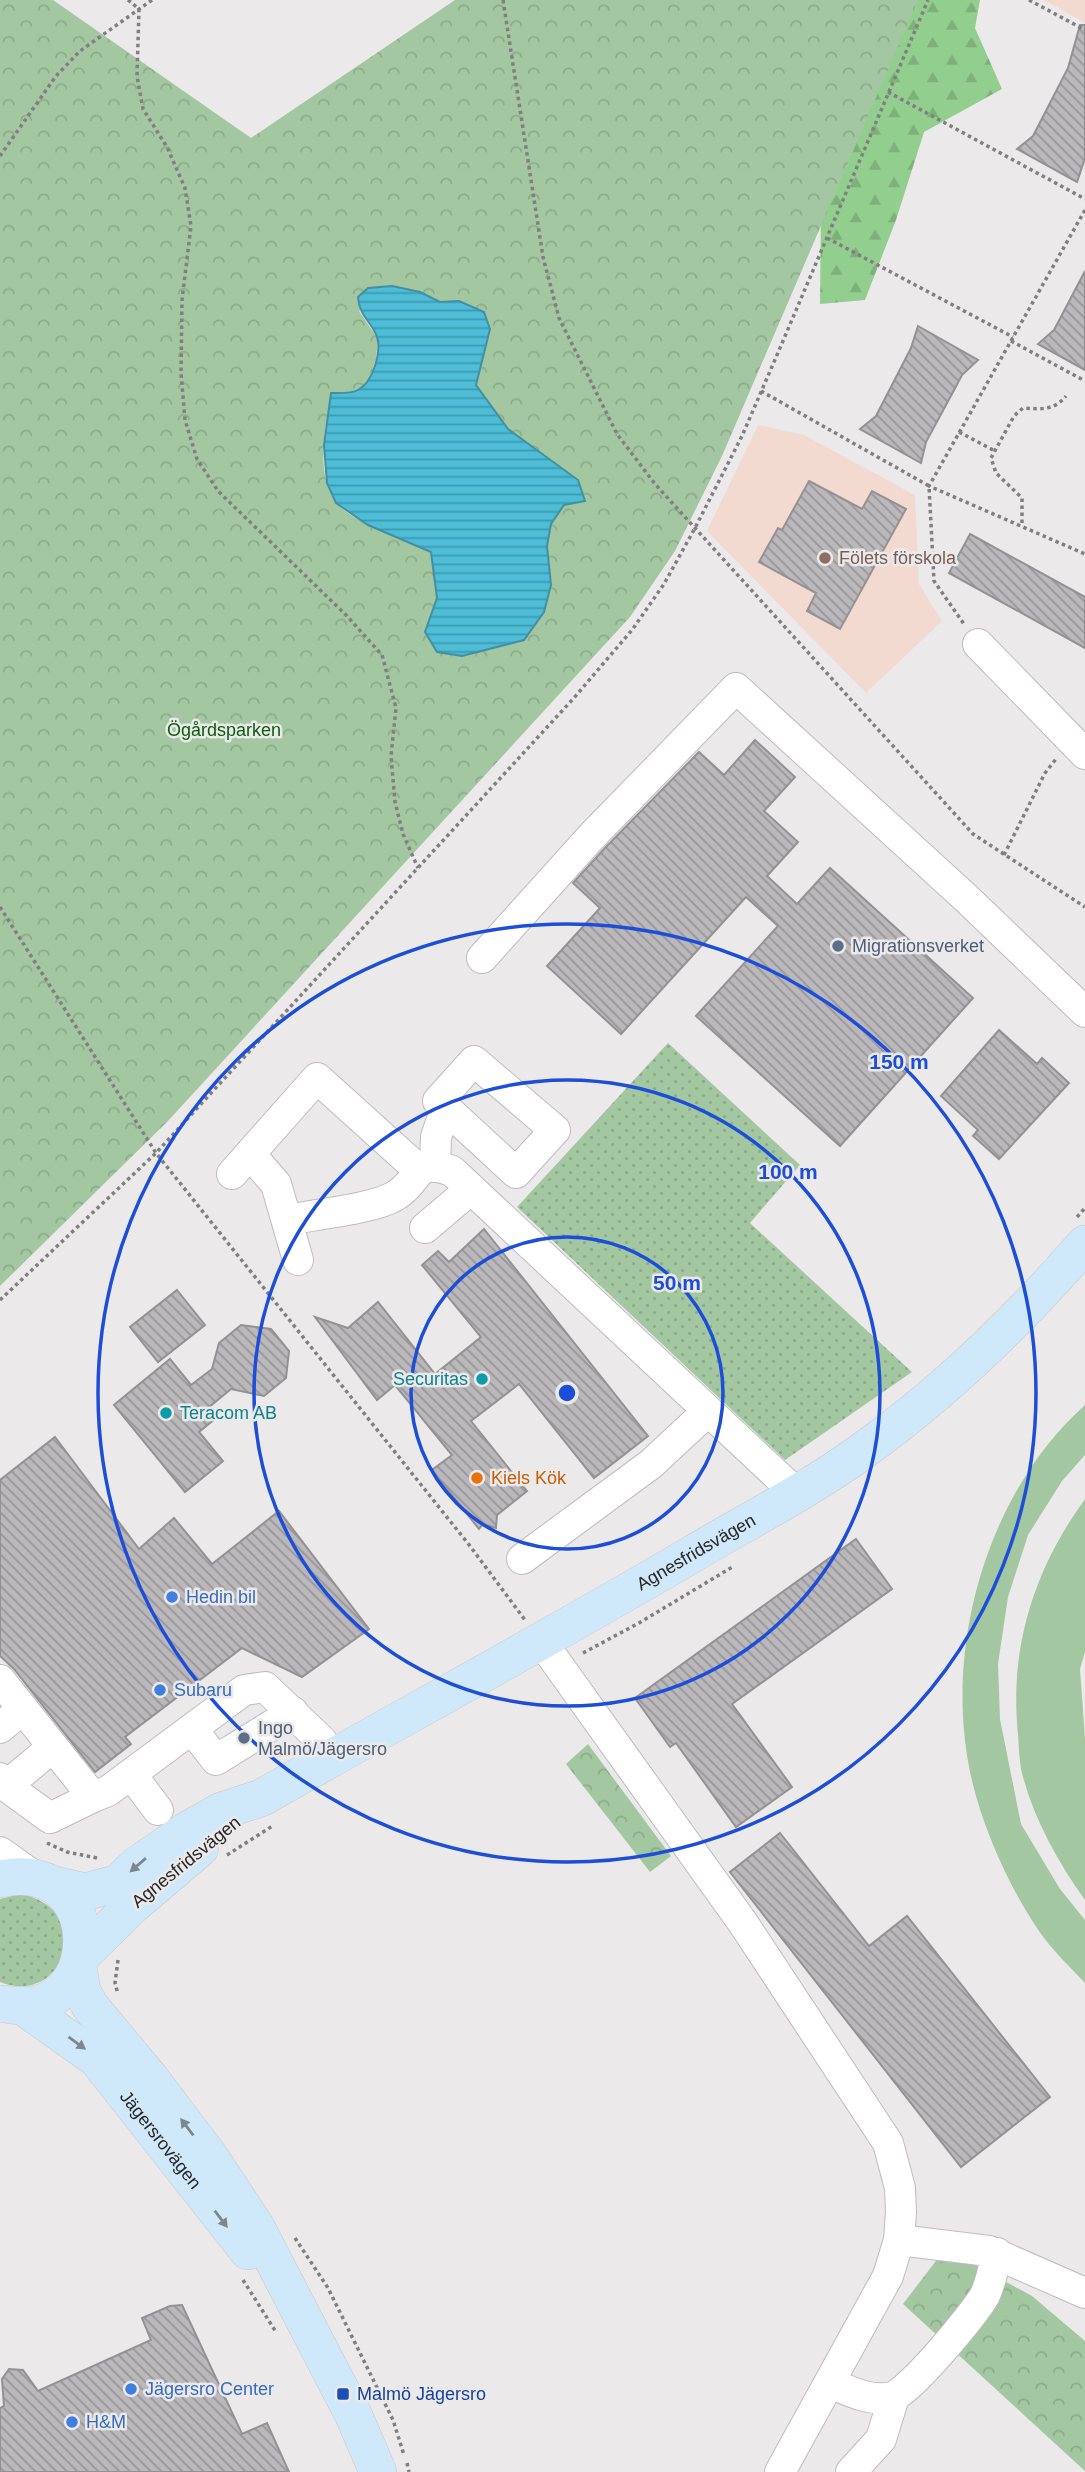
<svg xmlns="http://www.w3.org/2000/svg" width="1085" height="2472" viewBox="0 0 1085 2472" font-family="Helvetica,sans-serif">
	<defs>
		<pattern id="grass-dots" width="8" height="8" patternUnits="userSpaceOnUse" patternTransform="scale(1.75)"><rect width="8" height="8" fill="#a3c7a0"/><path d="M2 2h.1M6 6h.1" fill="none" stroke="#8cab8a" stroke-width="1.8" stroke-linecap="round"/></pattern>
		<pattern id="forest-firs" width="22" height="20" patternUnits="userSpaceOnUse" patternTransform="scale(1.75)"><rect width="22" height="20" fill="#92ce8e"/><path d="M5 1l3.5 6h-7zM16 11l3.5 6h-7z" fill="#7eb17a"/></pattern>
		<pattern id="park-crowns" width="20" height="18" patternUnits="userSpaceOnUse" patternTransform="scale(1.75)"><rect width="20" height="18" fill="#a3c7a0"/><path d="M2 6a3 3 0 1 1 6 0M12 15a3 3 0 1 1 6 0" fill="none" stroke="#8cab8a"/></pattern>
		<pattern id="water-rules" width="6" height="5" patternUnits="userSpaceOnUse" patternTransform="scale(1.75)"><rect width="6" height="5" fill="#4dbdd8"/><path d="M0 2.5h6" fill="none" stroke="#4099af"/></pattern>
		<pattern id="building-back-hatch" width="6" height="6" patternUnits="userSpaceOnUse" patternTransform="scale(1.75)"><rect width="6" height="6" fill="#bbb8bb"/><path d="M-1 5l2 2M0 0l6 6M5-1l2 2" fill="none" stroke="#989598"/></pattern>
	</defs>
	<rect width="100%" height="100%" fill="#ece9eb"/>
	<g fill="#f3dad1">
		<polygon points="1043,0 1085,0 1085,23 1064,11"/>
		<polygon points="758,425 804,435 915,495 919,584 942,621 866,693 707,531"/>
	</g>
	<g fill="url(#grass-dots)">
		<polygon points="668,1043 800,1165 750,1223 912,1372 785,1460 517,1207"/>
		<path d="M20,1894C97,1908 65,2008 0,1982V1899Z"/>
	</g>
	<polygon fill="url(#forest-firs)" points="810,0 980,0 975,28 1002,89 924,132 896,220 865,300 820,304 822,102"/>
	<g fill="url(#park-crowns)" fill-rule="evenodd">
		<path d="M0,0H53L251,138L455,0H918L722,456L675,551L630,617L167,1122L0,1286ZM420,292L440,302L459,301L490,329L476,385L508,429L550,462L585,501L564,505L551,524L547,546L551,585L524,640L462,655L425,632L437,598L431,552C409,542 348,521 335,501C315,471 326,426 331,393L357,392L368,382L376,359L378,339L359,311Z"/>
		<polygon points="588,1744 671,1856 650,1872 566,1764"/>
		<polygon points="945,2249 1032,2296 1085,2341 1085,2471 903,2304"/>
	</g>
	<g fill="#a3c7a0">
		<path d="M1085,1405V1455L1062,1481L1028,1535L1008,1597L998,1664L1000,1719L1021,1824L1060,1889L1085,1920V1983C1070,1967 1052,1950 1039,1931C1013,1893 989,1842 976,1796C938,1664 982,1497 1085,1405Z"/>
		<path d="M1085,1499V1652L1080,1669L1085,1739V1900C1058,1862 1035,1821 1023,1777C1019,1763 1019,1748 1018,1734C1009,1648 1034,1569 1085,1499Z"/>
	</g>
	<path fill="url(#water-rules)" stroke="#4290a3" stroke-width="2" d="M392,286L420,292L440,302L459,301L484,312L490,329L476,385L508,429L578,480L585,501L564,505L551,524L547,546L551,585L544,612L524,640L462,656L437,652L425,632L437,598L431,552L368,525L336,503L327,483L324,445L331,393C339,393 351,394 358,390C372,383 380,356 378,341C376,325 359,318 358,297L368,288Z"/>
	<g fill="url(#building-back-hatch)" stroke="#949193" stroke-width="2">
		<polygon points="1080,25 1085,25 1085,158 1077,182 1017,149 1033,136 1068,68"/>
		<polygon points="1085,271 1085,370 1038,344 1054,330"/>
		<polygon points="918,326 978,360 962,375 953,392 926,442 921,463 860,429 876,416 911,348"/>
		<polygon points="809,481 862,509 872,491 906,509 840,629 807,611 816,593 759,562 778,528 782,530"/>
		<polygon points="970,534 1085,597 1085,648 949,573"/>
		<polygon points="755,740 795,777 764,811 798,842 767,876 797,904 830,868 973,998 840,1146 696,1016 778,926 746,897 621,1034 547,966 600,908 573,883 604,849 699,752 724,775"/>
		<polygon points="999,1030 1037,1064 1042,1058 1069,1083 999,1159 973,1136 978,1130 941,1096"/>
		<polygon points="484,1229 648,1436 594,1478 519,1384 471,1421 527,1491 497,1515 496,1528 483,1524 479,1529 432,1470 452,1455 395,1385 377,1400 315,1317 348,1328 378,1302 435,1374 481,1337 422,1265 438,1251 449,1262"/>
		<polygon points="177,1290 205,1325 158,1362 130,1327"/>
		<polygon points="241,1325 271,1329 289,1351 286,1378 264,1396 231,1389 208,1408 216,1418 199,1432 223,1461 185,1492 114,1405 170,1359 191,1385 212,1369 219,1343"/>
		<polygon points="55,1437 139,1549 174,1518 212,1564 279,1511 369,1629 302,1677 242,1648 125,1737 131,1744 95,1772 14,1669 0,1656 0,1480"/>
		<polygon points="856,1539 892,1589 732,1704 792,1787 736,1827 676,1743 670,1747 635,1698"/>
		<polygon points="780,1833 869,1946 907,1916 1050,2097 961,2167 730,1872"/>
		<polygon points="182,2305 242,2434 267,2423 289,2472 0,2472 0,2408 4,2406 2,2379 9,2369 23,2370 38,2391 151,2340 142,2318 170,2306"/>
	</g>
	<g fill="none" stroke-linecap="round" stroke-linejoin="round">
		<defs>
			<g id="minor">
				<polyline points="978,644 1085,754"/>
				<polyline points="482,958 591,837 736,688 966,898 1085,1012"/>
				<polygon points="474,1061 555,1130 516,1173 438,1101"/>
				<polyline points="250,1154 276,1184 298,1260"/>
				<polyline points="435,1166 436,1137 446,1108"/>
				<polyline points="232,1174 317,1078 419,1170"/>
				<path d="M289,1220C316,1214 373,1209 395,1196C421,1181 412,1157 452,1171L796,1493"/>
				<polyline points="425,1228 471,1189"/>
				<polyline points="522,1559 651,1464 708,1411"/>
				<polyline points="541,1641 743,1923 888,2143 900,2188 901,2212 899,2240 888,2276 780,2472"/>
				<polyline points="0,1680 93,1797 108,1791 244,1690 265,1687 321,1740 333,1757"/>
				<polyline points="0,1728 23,1709"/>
				<polyline points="192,1729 216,1760 293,1712"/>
				<polyline points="131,1774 158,1810"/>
				<polyline points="0,1778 6,1786 53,1747"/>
				<polyline points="6,1786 50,1818 93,1797"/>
				<polyline points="0,1852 38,1879"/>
				<polyline points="899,2240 989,2251 1085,2293"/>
				<path d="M830,2383C849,2391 870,2402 892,2397C909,2393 975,2313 985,2295C991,2282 994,2267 997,2253"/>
				<polyline points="851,2472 881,2439 894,2397"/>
			</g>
			<g id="major">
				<path d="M0,1879C110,1855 106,2025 5,2004"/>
				<path id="s1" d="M51,1884L85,1892L118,1883L137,1865L186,1831L221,1811L261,1798C404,1717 548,1639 689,1556C746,1522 807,1491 861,1452C944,1393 1018,1321 1085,1244"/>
				<polyline points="82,1955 133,1905 200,1848"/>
				<polyline points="78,1967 82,1991 90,2006 150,2078 209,2156 256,2227 353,2414 378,2472"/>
				<path id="s2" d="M21,2005L97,2059L248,2251"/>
			</g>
		</defs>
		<use href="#minor" stroke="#bebbbe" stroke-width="32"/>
		<use href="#major" stroke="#c7c7c7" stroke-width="38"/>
		<g stroke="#817f80" stroke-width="3.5" stroke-dasharray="3.5 3.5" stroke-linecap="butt">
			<polyline points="128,0 139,9 137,76 143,109 167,147 185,188 191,226 182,300 181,373 185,420 197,459 218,491 346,615 382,655 396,708 391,756 395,802 403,834 418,868"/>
			<polyline points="503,0 543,257 559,318 617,434 655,484 973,834 1085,907"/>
			<polyline points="1029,0 1085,30"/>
			<polyline points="888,92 1085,199"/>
			<polyline points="0,156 56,76 80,51 152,0"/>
			<polyline points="1085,210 929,486 1085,554"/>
			<polyline points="827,238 1013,337"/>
			<polyline points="1011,341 1085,381"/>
			<polyline points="761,391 929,486 934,581 964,624"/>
			<polyline points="959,432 995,451"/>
			<path d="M1022,523V498L996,473L991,458L1014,416L1023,408C1040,409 1054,411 1066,396"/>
			<polyline points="1004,855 1045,773 1056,759"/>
			<polyline points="0,907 156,1153 470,1546 525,1620"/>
			<polyline points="1077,1217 1085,1208"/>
			<polyline points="0,1300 156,1153 573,699 632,630 664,584 695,528 742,436 777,355 928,0"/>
			<polyline points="583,1653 639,1623 734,1566"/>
			<polyline points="47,1843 67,1852 97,1858"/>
			<polyline points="227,1855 274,1825"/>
			<polyline points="118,1960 115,1983 118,1994"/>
			<polyline points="295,2238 328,2288 393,2420 404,2455"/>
			<polyline points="243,2280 276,2332"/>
			<polyline points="407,2463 409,2472"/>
		</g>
		<use href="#minor" stroke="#fff" stroke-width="30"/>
		<use href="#major" stroke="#d0e9fa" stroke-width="37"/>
	</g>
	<defs><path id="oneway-solid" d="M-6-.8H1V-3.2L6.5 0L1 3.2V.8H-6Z" transform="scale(1.75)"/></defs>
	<g fill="#7c8890">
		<use href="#oneway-solid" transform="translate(138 1865) rotate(139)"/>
		<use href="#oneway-solid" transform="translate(77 2043) rotate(36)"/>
		<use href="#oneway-solid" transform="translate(187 2127) rotate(-127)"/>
		<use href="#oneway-solid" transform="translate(221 2219) rotate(53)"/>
	</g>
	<g fill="none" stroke="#1d4ed8" stroke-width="3.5">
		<circle cx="567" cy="1393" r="156"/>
		<circle cx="567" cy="1393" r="313"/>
		<circle cx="567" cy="1393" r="469"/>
	</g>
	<circle fill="#8d6e63" stroke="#ece9eb" stroke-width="2.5" cx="825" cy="558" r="7"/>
	<g fill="#5c6f8a" stroke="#ece9eb" stroke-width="2.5">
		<circle cx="838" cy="946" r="7"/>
		<circle cx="244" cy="1738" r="7"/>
	</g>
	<g fill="#0f9aa8" stroke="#ece9eb" stroke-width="2.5">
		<circle cx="482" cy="1379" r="7"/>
		<circle cx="166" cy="1413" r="7"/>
	</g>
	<circle fill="#e8710a" stroke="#ece9eb" stroke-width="2.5" cx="477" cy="1478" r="7"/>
	<g fill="#3f7fe0" stroke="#ece9eb" stroke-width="2.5">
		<circle cx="172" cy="1597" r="7"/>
		<circle cx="160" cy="1690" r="7"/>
		<circle cx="131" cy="2389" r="7"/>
		<circle cx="72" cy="2422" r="7"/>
	</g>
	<rect fill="#1a4fb4" stroke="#ece9eb" stroke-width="2.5" x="336" y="2387" width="14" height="14" rx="3.5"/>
	<g text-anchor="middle" stroke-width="5" stroke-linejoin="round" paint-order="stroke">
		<g font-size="18" fill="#785e54" stroke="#ece9eb" text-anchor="start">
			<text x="839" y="564">Fölets förskola</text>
		</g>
		<g font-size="18" fill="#0a600d" stroke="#ece9eb">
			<text x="224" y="736">Ögårdsparken</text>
		</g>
		<g font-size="18" fill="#4e5e75" stroke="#ece9eb" text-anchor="start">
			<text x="852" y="952">Migrationsverket</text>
			<text x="258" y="1734">Ingo<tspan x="258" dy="21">Malmö/Jägersro</tspan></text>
		</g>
		<g font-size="18" fill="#0d838f" stroke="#ece9eb" text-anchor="end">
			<text x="468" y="1385">Securitas</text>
			<text x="180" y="1419" text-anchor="start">Teracom AB</text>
		</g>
		<g font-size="18" fill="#c56008" stroke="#ece9eb" text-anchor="start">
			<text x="491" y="1484">Kiels Kök</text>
		</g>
		<g font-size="18" fill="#272627" stroke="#ece9eb">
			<text dy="6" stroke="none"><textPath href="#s1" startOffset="737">Agnesfridsvägen</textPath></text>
			<text transform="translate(186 1862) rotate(-39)" y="6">Agnesfridsvägen</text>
			<text dy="6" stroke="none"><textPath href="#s2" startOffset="196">Jägersrovägen</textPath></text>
		</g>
		<g font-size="18" fill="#366cbe" stroke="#ece9eb" text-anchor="start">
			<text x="186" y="1603">Hedin bil</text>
			<text x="174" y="1696">Subaru</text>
			<text x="145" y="2395">Jägersro Center</text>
			<text x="86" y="2428">H&amp;M</text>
		</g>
		<g font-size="18" fill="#164399" stroke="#ece9eb" text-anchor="start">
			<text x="357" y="2400">Malmö Jägersro</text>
		</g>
	</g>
	<circle cx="567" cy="1393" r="10" fill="#1d4ed8" stroke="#ece9eb" stroke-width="3.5"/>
	<g font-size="21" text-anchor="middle" font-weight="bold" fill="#1d4ed8" stroke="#ece9eb" stroke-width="5" stroke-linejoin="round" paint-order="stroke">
		<text x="899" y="1069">150 m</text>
		<text x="788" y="1179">100 m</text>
		<text x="677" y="1290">50 m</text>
	</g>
</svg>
